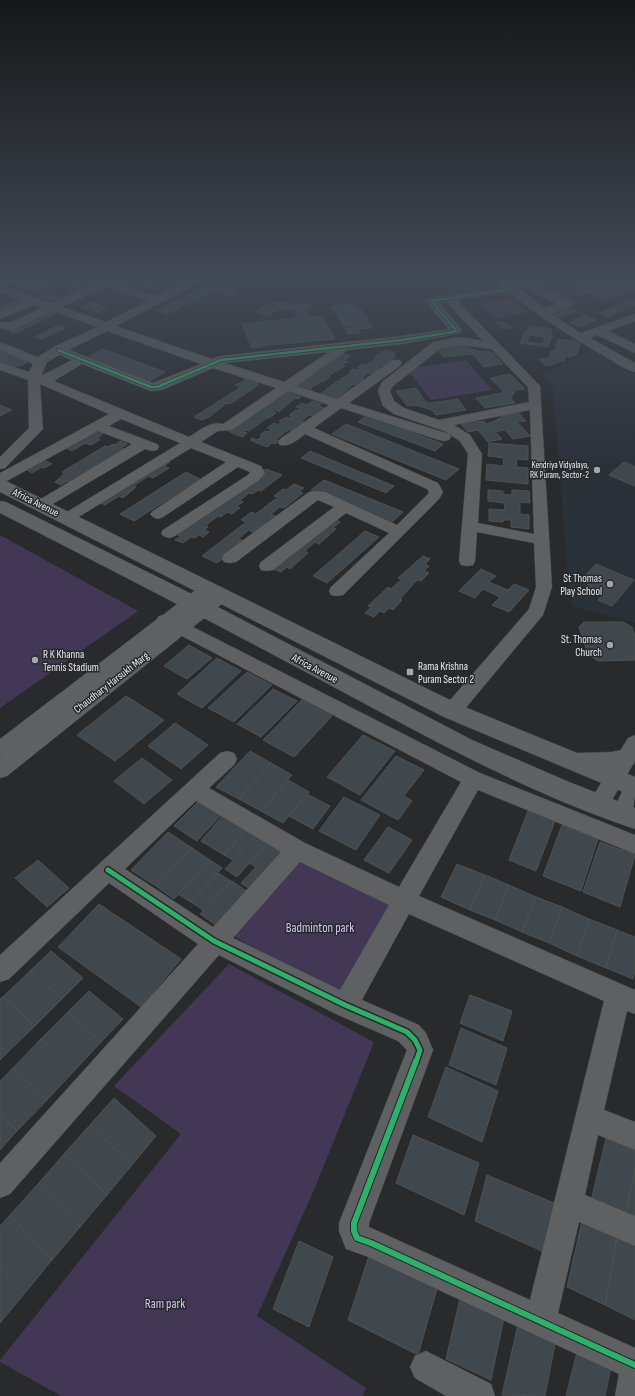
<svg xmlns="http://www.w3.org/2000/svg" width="635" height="1396" viewBox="0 0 635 1396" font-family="'Sofia Sans Condensed',sans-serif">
	<rect width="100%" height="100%" fill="#282a2c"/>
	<polygon fill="#2b3139" points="591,349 635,372 635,623 572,606 566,553 553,387 543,375"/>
	<g fill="#423855">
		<polygon points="509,298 527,312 496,319 476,304"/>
		<polygon points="466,360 492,390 431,400 407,369"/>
		<polygon points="0,535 138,611 0,708"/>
		<polygon points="297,857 392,906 340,999 230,934"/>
		<polygon points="229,964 374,1042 314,1190 257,1316 366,1388 362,1396 61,1396 0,1362 0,1360 181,1134 114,1086"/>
	</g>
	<g fill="#40484d" stroke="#4f5152" fill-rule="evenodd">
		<polygon points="38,275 60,281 38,290 32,288 26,290 19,288 23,287 16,285"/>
		<polygon points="128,275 143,275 124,285 114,282"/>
		<polygon points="160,275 173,275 140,291 133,288"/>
		<polygon points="548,275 570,275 554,281 545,276"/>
		<polygon points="590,275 609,275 575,287 567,284"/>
		<polygon points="529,278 578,301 571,304 522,280"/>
		<polygon points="71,279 74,280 71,281 90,288 83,291 61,283"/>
		<polygon points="635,281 635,289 604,301 595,296"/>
		<polygon points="212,283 238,292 229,296 213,291 167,314 157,310"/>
		<polygon points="566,286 583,294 576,296 559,288"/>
		<polygon points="47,292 66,299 58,302 40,296"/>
		<polygon points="635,298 635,305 609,317 600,313"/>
		<polygon points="15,299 22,302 0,312 0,306"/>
		<polygon points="93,302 107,307 97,312 83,307"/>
		<polygon points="272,302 311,305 312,308 305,309 310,317 322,316 335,339 260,346 261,347 252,348 242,324 297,318 294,310 279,309 267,316 256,312"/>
		<polygon points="353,303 356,308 359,307 363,313 353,314 355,316 365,315 368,320 358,321 360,323 369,322 373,328 358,329 360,333 348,334 345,328 353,328 351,325 343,325 337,315 345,314 343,312 335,313 331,307"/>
		<polygon points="568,307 576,311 558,317 550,313"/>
		<polygon points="51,311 57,313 15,333 9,331"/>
		<polygon points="585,315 596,320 581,327 570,323"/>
		<polygon points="504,322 512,328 503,329 496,323"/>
		<polygon points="58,325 65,328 42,339 35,337"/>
		<polygon points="530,326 552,329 550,334 528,331"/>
		<path d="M525,331L552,335L548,347L520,343ZM529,335L545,337L543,344L527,342Z"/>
		<polygon points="558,339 580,342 577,354 570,357 565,356 564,362 560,361 550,366 545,365 539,359 549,358 551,351 555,351"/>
		<polygon points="463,344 467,348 482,352 490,351 503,364 484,367 474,355 469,354 444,357 436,348"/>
		<polygon points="103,349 165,372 148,382 86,358"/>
		<polygon points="386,350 396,354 392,356 395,357 378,368 380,368 371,374 368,373 361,378 364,379 356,385 353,384 338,398 335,397 332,400 319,396 329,387 333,386 331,385 337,381 340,381 342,380 340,379 351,373 349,372 353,369 357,370 360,368 358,367 362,364 367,365 377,358 374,357"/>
		<polygon points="0,351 27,362 20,366 16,365 11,367 4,364 7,363 0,361"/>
		<polygon points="341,353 350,356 344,361 349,362 345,363 342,365 345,366 328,376 330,377 323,382 321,381 318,382 320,383 310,388 312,389 308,392 296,387 300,384 298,384 327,363 330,364 333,361 331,361"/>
		<polygon points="510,374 525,389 516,390 511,398 515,403 485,408 476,398 501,393 503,391 490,378"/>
		<polygon points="249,376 261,381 256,384 258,385 254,388 230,404 227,403 209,417 202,420 194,417 241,387 235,385 246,380 244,379"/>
		<polygon points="416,388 425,401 430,403 458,399 466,410 436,415 432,410 415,405 407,406 396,391"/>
		<polygon points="288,392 301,397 298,399 295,398 279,412 276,410 273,412 276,413 269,418 267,418 249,431 246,430 244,432 247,433 242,437 228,431 269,403 271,403 282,394 284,394"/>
		<polygon points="312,401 321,404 319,406 324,408 313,416 309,415 301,421 304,422 293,431 289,429 275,440 279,441 275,444 272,443 267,447 250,440 252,438 257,440 262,436 260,435 265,431 268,432 272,429 267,428 274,423 278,425 282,422 279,421 286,417 289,418 292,416 289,415 296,410 299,411 301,409 296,407 302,403 307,405"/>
		<polygon points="0,405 12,410 0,416"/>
		<polygon points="518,412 526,421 517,422 530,436 513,439 505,430 495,432 502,439 488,442 478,430 468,432 460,423 476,420 478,422 484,421 486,424 498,420 497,419 502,418 500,416"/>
		<polygon points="367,415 443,444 435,451 358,422"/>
		<polygon points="346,424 459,469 446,480 332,434"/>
		<polygon points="100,428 106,431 97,439 100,440 91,445 85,443 72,451 66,448"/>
		<polygon points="120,441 127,444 121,448 124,449 69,482 67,481 61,485 55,482 65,473 62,472 105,446 108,447 113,444 115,445"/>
		<polygon points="489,443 528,446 528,460 517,459 516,467 528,468 528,484 486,480 487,464 503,466 504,458 488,456"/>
		<polygon points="310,451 394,486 386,493 301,458"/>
		<polygon points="41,459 52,464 44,468 42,467 32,473 27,470"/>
		<polygon points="163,459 170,462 164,466 169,468 153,478 149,476 133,486 136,487 123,498 119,496 105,505 99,502"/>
		<polygon points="624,462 635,467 635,486 609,475"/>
		<polygon points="266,469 282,475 261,491 258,490 253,494 249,493 240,500 243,502 237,506 240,508 232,514 227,512 221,517 218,516 205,526 208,527 204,530 209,532 203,537 199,535 194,538 191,537 183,543 175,540 181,536 178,535 185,530 184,529 198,520 200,521 212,512 210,511"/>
		<polygon points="186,472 200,479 134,521 120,514"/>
		<polygon points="324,480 403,512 391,523 311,490"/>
		<polygon points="294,484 304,488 299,492 303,493 284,508 280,507 271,514 275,516 254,533 249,530 238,539 242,540 223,556 225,557 217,563 202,556 246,522 241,520 251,512 256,514 278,497 274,496 283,489 286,490"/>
		<polygon points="488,490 503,491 503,494 512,495 512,490 529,491 530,503 520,502 520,514 529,515 529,529 511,527 511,520 503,520 503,522 489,521 489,509 505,510 504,503 488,501"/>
		<polygon points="331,518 340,522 333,528 336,529 319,544 315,542 305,551 308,553 290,569 287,567 281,572 274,569"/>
		<polygon points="365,531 379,537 327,583 313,576"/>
		<polygon points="423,556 430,559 425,564 429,566 424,571 429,573 421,581 417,580 400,599 402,600 393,610 389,608 384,613 380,611 374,617 365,613 371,607 368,606 388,587 391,589 401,580 398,578"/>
		<polygon points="596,564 634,580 612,606 598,600 602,595 585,588 591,580 584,577"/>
		<polygon points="481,569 496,576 489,582 508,590 514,584 529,590 509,612 492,605 500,597 483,589 475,598 459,591"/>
		<polygon points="584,622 623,622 632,627 635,636 635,660 598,661 588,654 579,627"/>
		<polygon points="189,645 212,658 187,679 164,666"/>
		<polygon points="217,658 241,671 202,708 177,694"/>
		<polygon points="247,672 272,685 234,722 208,708"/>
		<polygon points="273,689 297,701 261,737 237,724"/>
		<polygon points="126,696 164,720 115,761 77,735"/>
		<polygon points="302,700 332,716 294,757 263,740"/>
		<polygon points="175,723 208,745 181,769 148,746"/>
		<polygon points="363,735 395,751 360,795 327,777"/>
		<polygon points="250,751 271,763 239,799 216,787"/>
		<polygon points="396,756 424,770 404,796 412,801 398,820 361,800"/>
		<polygon points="142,758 172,780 144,804 114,781"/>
		<polygon points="271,763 292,775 261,811 239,799"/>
		<polygon points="288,780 309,792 283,823 261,811"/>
		<polygon points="307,794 330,806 313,829 289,816"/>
		<polygon points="344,797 380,815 356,850 319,831"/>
		<polygon points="200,800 222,814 197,841 174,826"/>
		<polygon points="528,811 555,821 536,871 509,860"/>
		<polygon points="225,813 250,826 224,855 201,841"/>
		<polygon points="562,825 598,839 581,891 543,876"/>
		<polygon points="250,826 259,832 233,860 224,855"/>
		<polygon points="388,827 412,840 389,873 364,860"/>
		<polygon points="168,832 192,848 156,886 131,870"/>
		<polygon points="259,832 271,839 237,877 225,869"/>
		<polygon points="271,839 290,850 254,892 241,883 256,867 249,863"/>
		<polygon points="600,842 635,855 620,907 583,892"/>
		<polygon points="192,848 210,860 174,899 156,886"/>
		<polygon points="38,860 69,888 47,907 15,878"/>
		<polygon points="210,860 222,868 191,902 178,894"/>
		<polygon points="457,864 485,875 470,910 441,897"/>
		<polygon points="218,873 231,881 204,911 191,902"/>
		<polygon points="485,875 509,885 495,920 470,910"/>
		<polygon points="232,881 252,895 221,929 200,914"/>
		<polygon points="509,885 536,897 522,932 495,920"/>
		<polygon points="536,897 562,907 549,943 522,932"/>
		<polygon points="99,904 181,959 141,1007 58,947"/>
		<polygon points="562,907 589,919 577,956 549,943"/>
		<polygon points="589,919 617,930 606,968 577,956"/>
		<polygon points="617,930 635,937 635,972 633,979 606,968"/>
		<polygon points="51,951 83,978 62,999 30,971"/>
		<polygon points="30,971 62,999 35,1026 3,997"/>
		<polygon points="89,991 123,1019 101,1042 68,1012"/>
		<polygon points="470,995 512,1011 503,1041 460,1023"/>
		<polygon points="3,997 35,1026 7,1053 0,1047 0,999"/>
		<polygon points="68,1012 101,1042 75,1070 41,1039"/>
		<polygon points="461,1028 507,1048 496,1085 449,1065"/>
		<polygon points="41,1039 75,1070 47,1100 13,1068"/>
		<polygon points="0,1047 7,1053 0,1060"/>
		<polygon points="446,1067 498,1091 482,1142 428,1117"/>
		<polygon points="13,1068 47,1100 17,1131 0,1114 0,1081"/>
		<polygon points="114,1098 156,1136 132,1165 90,1125"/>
		<polygon points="0,1114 17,1131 0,1150"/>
		<polygon points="90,1125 132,1165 107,1195 64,1154"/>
		<polygon points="413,1135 479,1163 464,1215 396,1183"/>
		<polygon points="606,1138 635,1151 635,1169 626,1214 592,1197"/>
		<polygon points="64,1154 107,1195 80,1227 38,1184"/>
		<polygon points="635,1169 635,1218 626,1214"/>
		<polygon points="487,1175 554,1203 544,1252 475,1221"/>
		<polygon points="38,1184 80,1227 52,1260 10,1215"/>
		<polygon points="10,1215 52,1260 24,1294 0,1268 0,1226"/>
		<polygon points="582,1221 617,1237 605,1305 567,1287"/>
		<polygon points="617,1237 635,1246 635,1320 605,1305"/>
		<polygon points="299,1241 333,1257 309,1327 273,1309"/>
		<polygon points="370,1253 438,1285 418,1355 348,1320"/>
		<polygon points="0,1268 24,1294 0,1323"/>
		<polygon points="461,1294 505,1313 491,1380 446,1359"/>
		<polygon points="519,1320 556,1339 545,1396 502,1395"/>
		<polygon points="578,1348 611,1367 605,1396 566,1396"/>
	</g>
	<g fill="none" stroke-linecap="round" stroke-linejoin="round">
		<defs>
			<g id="minor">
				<path d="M15,275H29L28,277L6,287L34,297L40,298L41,300L52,303L95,283L77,277L76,275H92L104,279L113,275H127L115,282L156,296L197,275H208L204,280L116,326L212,359L221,356L402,336L449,329L427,303L425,301L427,299L502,287L490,275H501L544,308L557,304L515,283L514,281L515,279H523L571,302L573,304L571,306L551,314L581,333L635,314V321L608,331L635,344V353L597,335L590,338L635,363V372C624,369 614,362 604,356C571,337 539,317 509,292L457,300L540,386L552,587L543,615L459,716L452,718L445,716L442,711L445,706L529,609L536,587L534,543L477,532L475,561L473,565L467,566L461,565L459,561L468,454L460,441L444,431L394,414L383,406L378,391L382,382L433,342L460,337L483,341L446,302L439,303L462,330L457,334L402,344L348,350L296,386L337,399L392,360H400L402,363L400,366L349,403L449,434L451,437L449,440L444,441L439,440L341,408L314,428L438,483L443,492L439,499L343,595L337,596L331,595L329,591L331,587L389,533L346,513L273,570L267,571L261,570L259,566L261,562L334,507L318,500L236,562L230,563L224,562L222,558L224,554L309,492L314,491L325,492L397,525L428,494L429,492L427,489L305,434C297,440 290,447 280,445L278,442L280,439L329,405L288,391L232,430L218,431L201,442L261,466L265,473L258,481L175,536L169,538L163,536L161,533L163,530L248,475L250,472L238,467L163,517L158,519L153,517L150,514L153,511L226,462L191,448L72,521L67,523L62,521L59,518L62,515L180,443L121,419L109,426L157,444L159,447L157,450L152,451L145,449L46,508L41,510L36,508L33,505L36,502L132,444L98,431L5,482L0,483V473L109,414L40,384L43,429L5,468L0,469V457L29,428L28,380L0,370V362L29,372L33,364L0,350V342L38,357L54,347L97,327L53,311L14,329L10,330L0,328V322L9,323L42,308L34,305L0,319V312L24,301L0,293V282ZM106,287L148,301L106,322L62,307ZM107,331L201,364L153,383L69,350ZM460,345L491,349L528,387L529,402L439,420L404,408L394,401L390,391L392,387L441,348ZM329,352L284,382L225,363ZM60,355L72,360L41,376L47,362ZM82,364L151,391L162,390L213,368L276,388L223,424C211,420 199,431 189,437L54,381ZM530,410L534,534L478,523L482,454L470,435L454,425Z"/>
				<polygon points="605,275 619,275 618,277 592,288 597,289 635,276 635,283 597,296 578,290 577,288 578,286"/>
				<path d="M209,583L215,584L217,588L210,596C216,591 220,589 228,591L230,595L228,599L193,627L480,773L635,835V854L478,790L419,896L635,990V1014L627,1011L604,1110L635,1122V1150L598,1135L585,1195L635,1216V1246L579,1222L558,1313L635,1348V1396H615L619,1374L366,1256L346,1249L339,1231V1223L407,1050L398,1041L336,1014L219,955L10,1194L0,1198V1163L198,944L109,883L9,979L0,982V955L220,753L227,751L234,753L237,759L234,765L209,788L305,843L399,887L461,782L182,636L7,776L0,778V759L2,757L0,758V739L156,620L159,616L163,615L203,584ZM196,801L281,852L213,927L125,869ZM300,862L389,905L340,990L233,938ZM409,914L604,1001L530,1300L369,1227V1223L433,1050L426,1033L419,1025L362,1000Z"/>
				<polygon points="635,735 635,761 606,810 599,813 592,810 588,804 592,798 628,738"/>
				<path d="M635,778C635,794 635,806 630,820L622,823L614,820L611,814L628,780Z"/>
				<polygon points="426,1351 491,1384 495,1396 446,1396 415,1378 410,1367 415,1356"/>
			</g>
			<g id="major">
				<polygon points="0,480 6,481 460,705 577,753 612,752 626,749 634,752 634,764 616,769 635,777 635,797 444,717 0,492"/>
				<path d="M0,501L6,502L212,604L472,740L569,782L635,808V829C519,790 411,728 304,671C203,617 102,565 0,513Z"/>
			</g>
		</defs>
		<use href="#minor" stroke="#444546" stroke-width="1"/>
		<use href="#major" stroke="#444546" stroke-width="1"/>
		<use href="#minor" fill="#5f6061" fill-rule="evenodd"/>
		<use href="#major" fill="#5f6162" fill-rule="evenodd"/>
		<defs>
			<polyline id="cycleway-far2" points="58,350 151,387 157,387 221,360 402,340 453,332 456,330 431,301 510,289"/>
			<polyline id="cycleway-far1" points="108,870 214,941 345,1005 407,1032 415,1040 420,1050 416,1062"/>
			<polyline id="cycleway" points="416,1061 354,1223 354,1231 357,1238 371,1243 635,1365"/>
		</defs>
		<use href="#cycleway-far2" stroke="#27292d" stroke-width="4"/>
		<use href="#cycleway-far1" stroke="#27292d" stroke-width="8"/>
		<use href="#cycleway" stroke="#27292d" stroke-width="8"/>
		<use href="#cycleway-far2" stroke="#2db169" stroke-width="2.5"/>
		<use href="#cycleway-far1" stroke="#2db169" stroke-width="5"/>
		<use href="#cycleway" stroke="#2db169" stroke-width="6"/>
	</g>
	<linearGradient id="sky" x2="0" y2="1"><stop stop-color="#161718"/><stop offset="0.59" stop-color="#424a56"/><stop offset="1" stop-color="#424a56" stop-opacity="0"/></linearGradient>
	<rect width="635" height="470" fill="url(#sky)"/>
	<g fill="#a5a6a9" stroke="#27292d" stroke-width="1.5">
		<circle cx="597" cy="470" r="4"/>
		<circle cx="610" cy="584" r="4"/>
		<circle cx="610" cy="645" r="4"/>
		<circle cx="35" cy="660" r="4"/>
		<rect x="406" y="668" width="8" height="8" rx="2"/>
	</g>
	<g text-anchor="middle" stroke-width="3" stroke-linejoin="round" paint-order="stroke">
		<g font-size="9" fill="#e8e9ec" stroke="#27292d" text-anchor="end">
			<text x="589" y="468">Kendriya Vidyalaya,<tspan x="589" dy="10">RK Puram, Sector-2</tspan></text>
		</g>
		<g font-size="11" fill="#e8e9ec" stroke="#27292d">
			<text transform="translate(36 502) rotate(26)" y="4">Africa Avenue</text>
			<text transform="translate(315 668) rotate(28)" y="4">Africa Avenue</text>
			<text transform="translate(111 682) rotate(-38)" y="4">Chaudhary Harsukh Marg</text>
		</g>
		<g font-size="11" fill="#e8e9ec" stroke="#27292d" text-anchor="end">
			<text x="602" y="582">St Thomas<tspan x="602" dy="13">Play School</tspan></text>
			<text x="602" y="643">St. Thomas<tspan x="602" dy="13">Church</tspan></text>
			<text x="43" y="658" text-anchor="start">R K Khanna<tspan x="43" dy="13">Tennis Stadium</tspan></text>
			<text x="418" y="670" text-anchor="start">Rama Krishna<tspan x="418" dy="13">Puram Sector 2</tspan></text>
		</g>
		<g font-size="13" fill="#d5c4f7" stroke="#27292d">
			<text x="320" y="932">Badminton park</text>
			<text x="165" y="1308">Ram park</text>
		</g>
	</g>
</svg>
